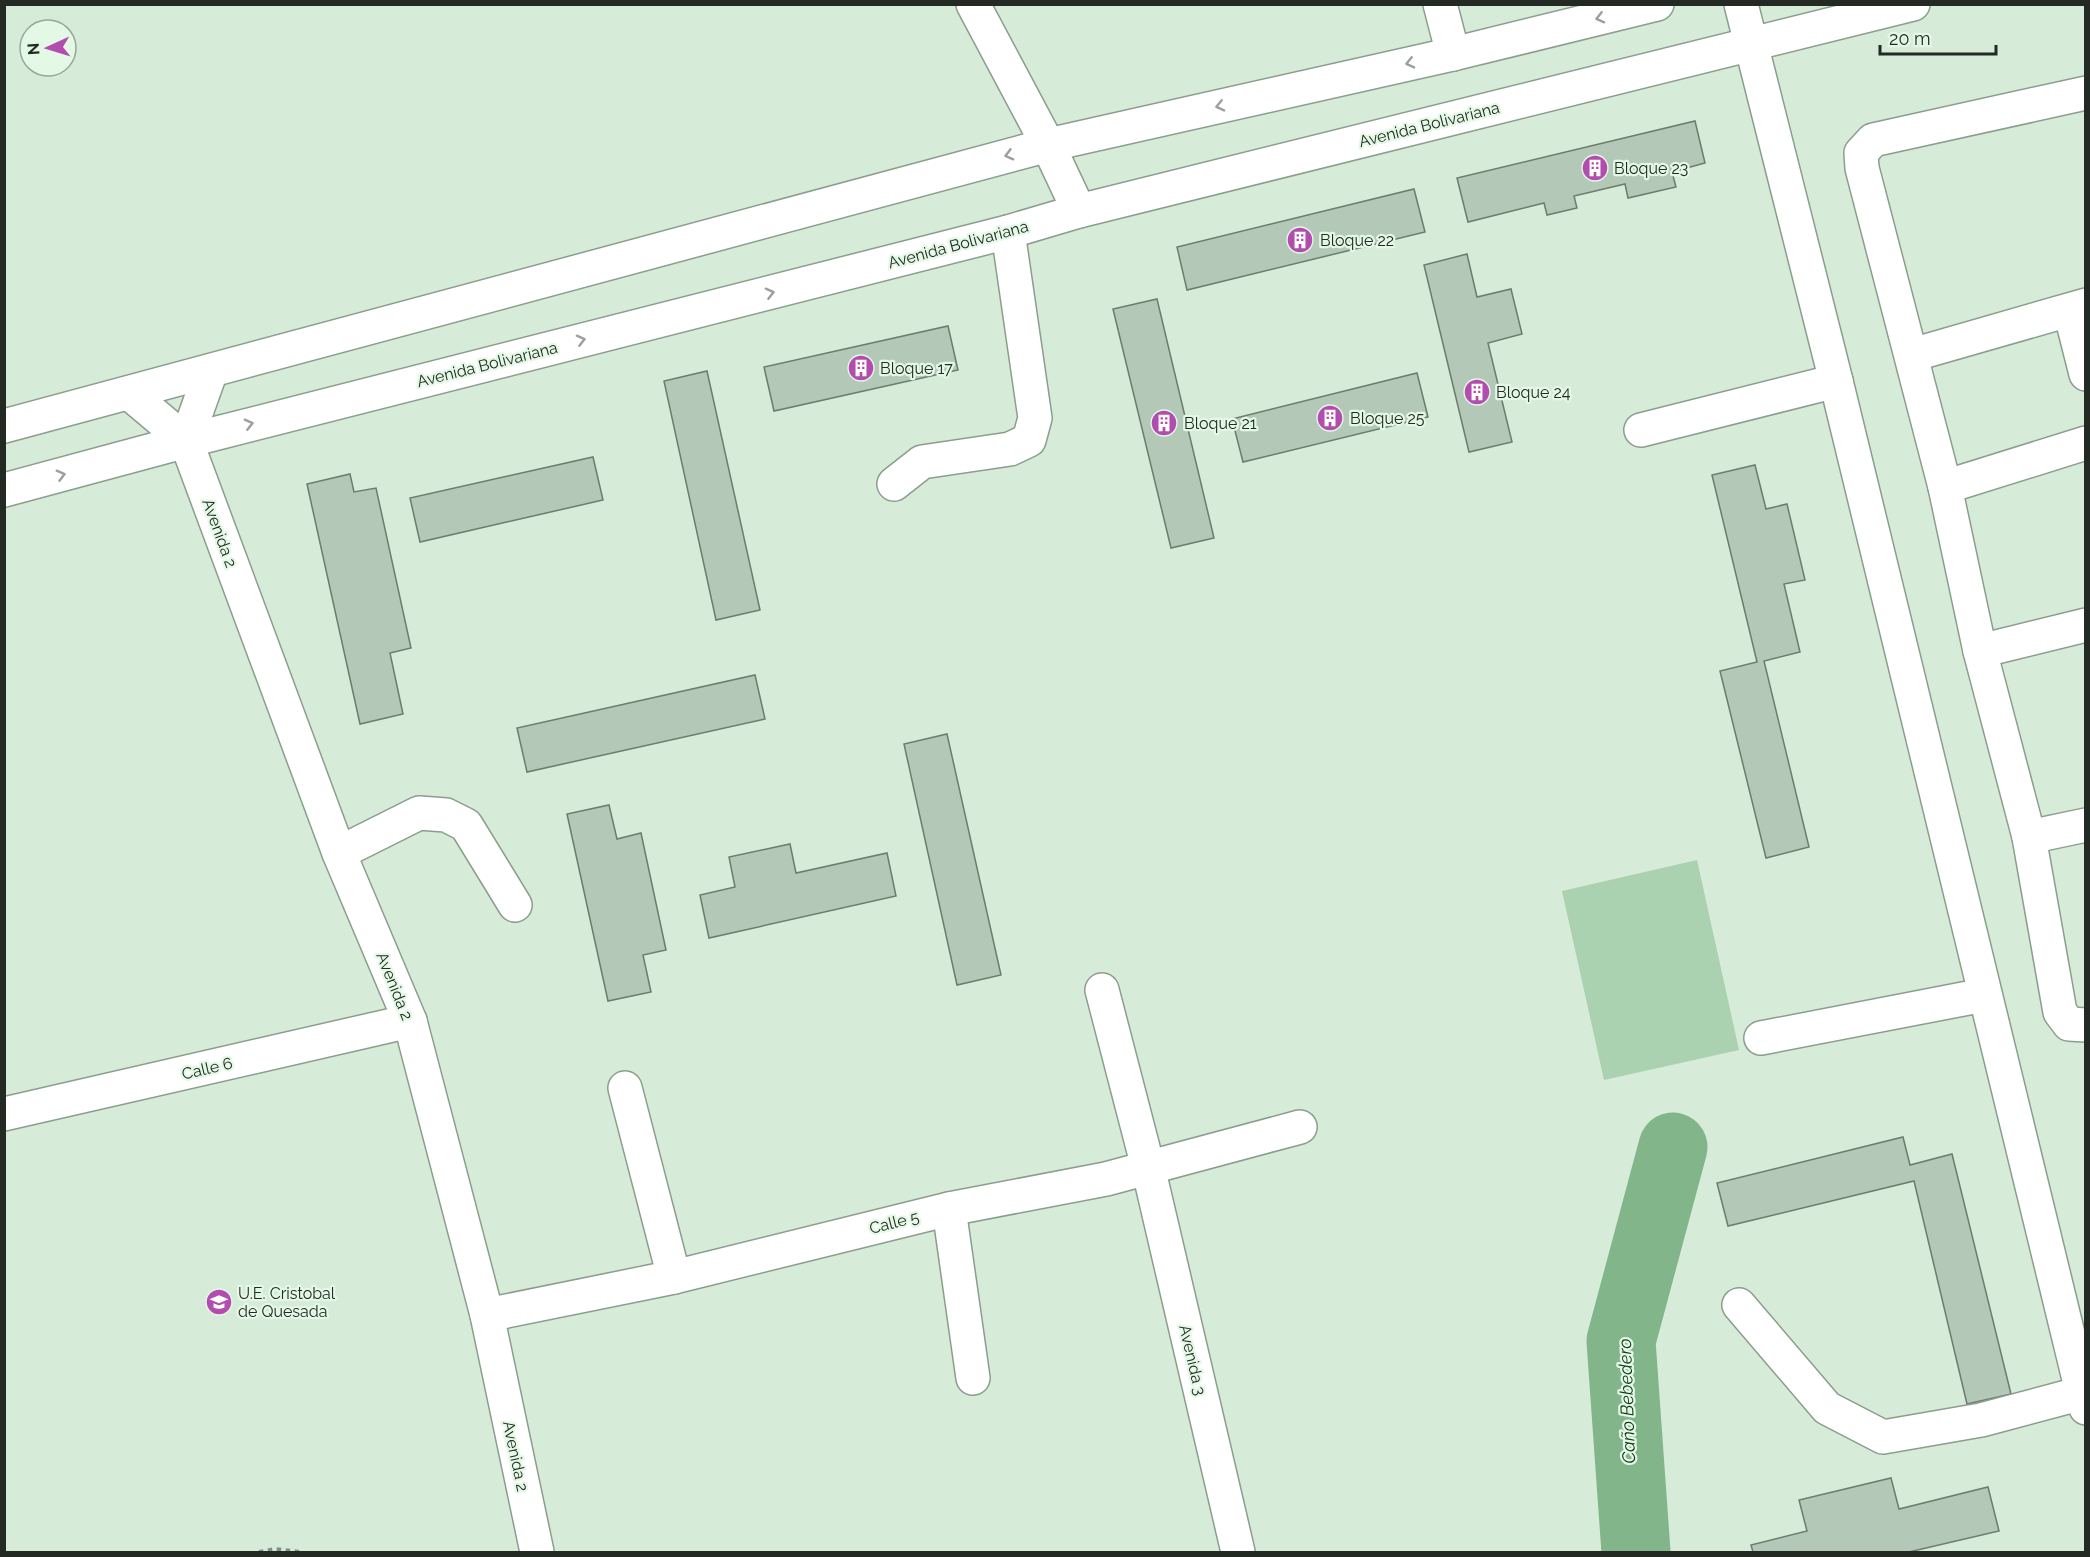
<svg xmlns="http://www.w3.org/2000/svg" width="2090" height="1557" viewBox="0 0 2090 1557" font-family="Raleway,sans-serif">
	<rect width="100%" height="100%" fill="#d7ebd9"/>
	<polygon fill="#aad1b0" points="1697,860 1739,1050 1604,1080 1562,891"/>
	<g fill="none" stroke-linecap="round" stroke-linejoin="round">
		<polyline stroke="#82b58a" stroke-width="69" points="1636,1552 1621,1341 1673,1147"/>
	</g>
	<g fill="#b4c8b7" stroke="#6b7d6e" stroke-width="1.5">
		<polygon points="1695,121 1705,163 1672,172 1676,187 1628,198 1625,184 1574,196 1577,208 1547,215 1544,203 1468,222 1457,178"/>
		<polygon points="1414,189 1425,232 1187,290 1177,247"/>
		<polygon points="1467,254 1477,297 1511,289 1522,334 1488,343 1512,442 1469,452 1424,265"/>
		<polygon points="1157,299 1214,538 1171,548 1113,309"/>
		<polygon points="948,326 958,370 774,411 764,367"/>
		<polygon points="707,371 760,610 716,620 664,381"/>
		<polygon points="1417,373 1428,417 1243,462 1232,419"/>
		<polygon points="593,457 603,500 420,542 410,498"/>
		<polygon points="1755,465 1766,509 1787,504 1805,580 1784,584 1800,652 1764,661 1809,847 1766,858 1720,671 1757,662 1712,475"/>
		<polygon points="350,474 354,492 376,488 411,648 390,653 403,714 360,724 307,484"/>
		<polygon points="755,675 765,719 527,772 517,728"/>
		<polygon points="947,734 1001,975 957,985 904,744"/>
		<polygon points="609,805 617,839 641,833 666,950 643,955 651,992 608,1001 567,814"/>
		<polygon points="790,844 796,873 887,853 896,896 709,938 700,895 735,887 729,857"/>
		<polygon points="1903,1137 1910,1165 1952,1154 2011,1394 1967,1404 1914,1181 1728,1226 1717,1183"/>
		<polygon points="1891,1478 1899,1509 1988,1487 1999,1531 1909,1552 1753,1552 1751,1545 1807,1531 1799,1500"/>
	</g>
	<g fill="none" stroke-linecap="round" stroke-linejoin="round">
		<defs>
			<g id="minor">
				<polyline points="973,4 1048,145 1079,211"/>
				<polyline points="1440,4 1453,54"/>
				<polyline points="1741,4 1836,381 2086,1408"/>
				<polyline points="2086,93 1873,140 1861,153 1862,168 1945,487 1980,651 2029,837 2060,1012 2069,1024 2086,1025"/>
				<polyline points="2070,311 2086,374"/>
				<polyline points="1912,355 2086,305"/>
				<polyline points="129,393 186,441 339,853 410,1021 487,1315 537,1552"/>
				<polyline points="4,426 1048,145 1453,54 1657,4"/>
				<polyline points="1641,430 1836,381"/>
				<polyline points="186,441 211,371"/>
				<polyline points="894,484 922,462 1010,449 1029,440 1035,418 1008,232"/>
				<polyline points="1945,487 2086,443"/>
				<polyline points="4,490 186,441 1008,232 1079,211 1913,4"/>
				<polyline points="1980,651 2086,625"/>
				<polyline points="2029,837 2086,825"/>
				<polyline points="339,853 419,813 446,815 466,825 515,905"/>
				<polyline points="1102,990 1148,1167 1238,1552"/>
				<polyline points="1761,1038 1984,995"/>
				<polyline points="625,1088 674,1277"/>
				<polyline points="4,1114 410,1021"/>
				<polyline points="949,1209 973,1378"/>
				<polyline points="1739,1305 1827,1408 1883,1437 1981,1420 2082,1393"/>
				<polyline points="487,1315 674,1277 949,1209 1106,1179 1300,1127"/>
			</g>
		</defs>
		<use href="#minor" stroke="#8b9e8e" stroke-width="36"/>
		<polyline stroke="#829084" stroke-width="4" stroke-dasharray="4.5 4.5" stroke-linecap="butt" points="259,1552 275,1549 300,1552"/>
		<use href="#minor" stroke="#fff" stroke-width="33"/>
	</g>
	<defs><path id="oneway-chevron" d="M-2-3.5L2.5 0L-2 3.5" fill="none" stroke-width="1.6" stroke-linecap="round" stroke-linejoin="round" transform="scale(1.5)"/></defs>
	<g stroke="#9c9f9c">
		<use href="#oneway-chevron" transform="translate(1600 18) rotate(166)"/>
		<use href="#oneway-chevron" transform="translate(1410 63) rotate(167)"/>
		<use href="#oneway-chevron" transform="translate(1220 106) rotate(167)"/>
		<use href="#oneway-chevron" transform="translate(1009 155) rotate(165)"/>
		<use href="#oneway-chevron" transform="translate(770 293) rotate(-14)"/>
		<use href="#oneway-chevron" transform="translate(581 340) rotate(-14)"/>
		<use href="#oneway-chevron" transform="translate(249 424) rotate(-14)"/>
		<use href="#oneway-chevron" transform="translate(61 475) rotate(-15)"/>
	</g>
	<defs>
		<symbol id="building-disc" viewBox="-11 -11 22 22"><circle r="9.5" fill="#b34caf" stroke="#e4f8e6"/><path d="M-4-6H4V6H1V3H-1V6H-4ZM-2.5-4.3h1.7v1.8h-1.7ZM.8-4.3h1.7v1.8H.8ZM-2.5-1h1.7V.8h-1.7ZM.8-1h1.7V.8H.8Z" fill="#fff"/></symbol>
		<symbol id="school-disc" viewBox="-11 -11 22 22"><circle r="9.5" fill="#b34caf" stroke="#e4f8e6"/><path d="M0-5L7-2L0 1L-7-2ZM-4 1L0 2.5L4 1V4Q0 6-4 4Z" fill="#fff"/></symbol>
	</defs>
	<g fill-rule="evenodd">
		<use href="#building-disc" x="1580" y="153" width="30" height="30"/>
		<use href="#building-disc" x="1285" y="225" width="30" height="30"/>
		<use href="#building-disc" x="846" y="353" width="30" height="30"/>
		<use href="#building-disc" x="1462" y="377" width="30" height="30"/>
		<use href="#building-disc" x="1315" y="403" width="30" height="30"/>
		<use href="#building-disc" x="1149" y="408" width="30" height="30"/>
		<use href="#school-disc" x="204" y="1287" width="30" height="30"/>
	</g>
	<g text-anchor="middle" stroke-width="4.5" stroke-linejoin="round" paint-order="stroke">
		<g font-size="16" fill="#232a24" stroke="#e4f8e6">
			<text transform="translate(1429 124) rotate(-14)" y="6">Avenida Bolivariana</text>
			<text transform="translate(958 244) rotate(-15)" y="6">Avenida Bolivariana</text>
			<text transform="translate(487 364) rotate(-14)" y="6">Avenida Bolivariana</text>
			<text transform="translate(220 533) rotate(70)" y="6">Avenida 2</text>
			<text transform="translate(395 986) rotate(68)" y="6">Avenida 2</text>
			<text transform="translate(207 1068) rotate(-13)" y="6">Calle 6</text>
			<text transform="translate(894 1222) rotate(-14)" y="6">Calle 5</text>
			<text transform="translate(1193 1360) rotate(77)" y="6">Avenida 3</text>
			<text transform="translate(516 1456) rotate(78)" y="6">Avenida 2</text>
		</g>
		<g font-size="16" fill="#232a24" stroke="#e4f8e6" text-anchor="start">
			<text x="1614" y="174">Bloque 23</text>
			<text x="1320" y="246">Bloque 22</text>
			<text x="880" y="374">Bloque 17</text>
			<text x="1496" y="398">Bloque 24</text>
			<text x="1350" y="424">Bloque 25</text>
			<text x="1184" y="429">Bloque 21</text>
			<text x="238" y="1299">U.E. Cristobal<tspan x="238" dy="18">de Quesada</tspan></text>
		</g>
		<g font-size="18" font-style="italic" fill="#0e3518" stroke="#e4f8e6">
			<text transform="translate(1627 1401) rotate(-92)" y="6">Caño Bebedero</text>
		</g>
	</g>
	<rect width="2090" height="1557" fill="none" stroke="#232a24" stroke-width="12"/>
	<g transform="translate(48 48) rotate(266)"><circle r="28" fill="#e4f8e6" stroke="#97a698" stroke-width="1.5"/>
	<path d="M0-4.5L10 22L0 15L-10 22Z" fill="#b34caf"/>
	<text y="-9" font-size="16" font-weight="bold" text-anchor="middle" fill="#232a24">N</text>
	</g>
	<path d="M1880 45v9h116v-9" fill="none" stroke="#232a24" stroke-width="3"/>
	<text x="1889" y="45" font-size="18" fill="#232a24" stroke="#e4f8e6" stroke-width="4.5" paint-order="stroke">20 m</text>
</svg>
